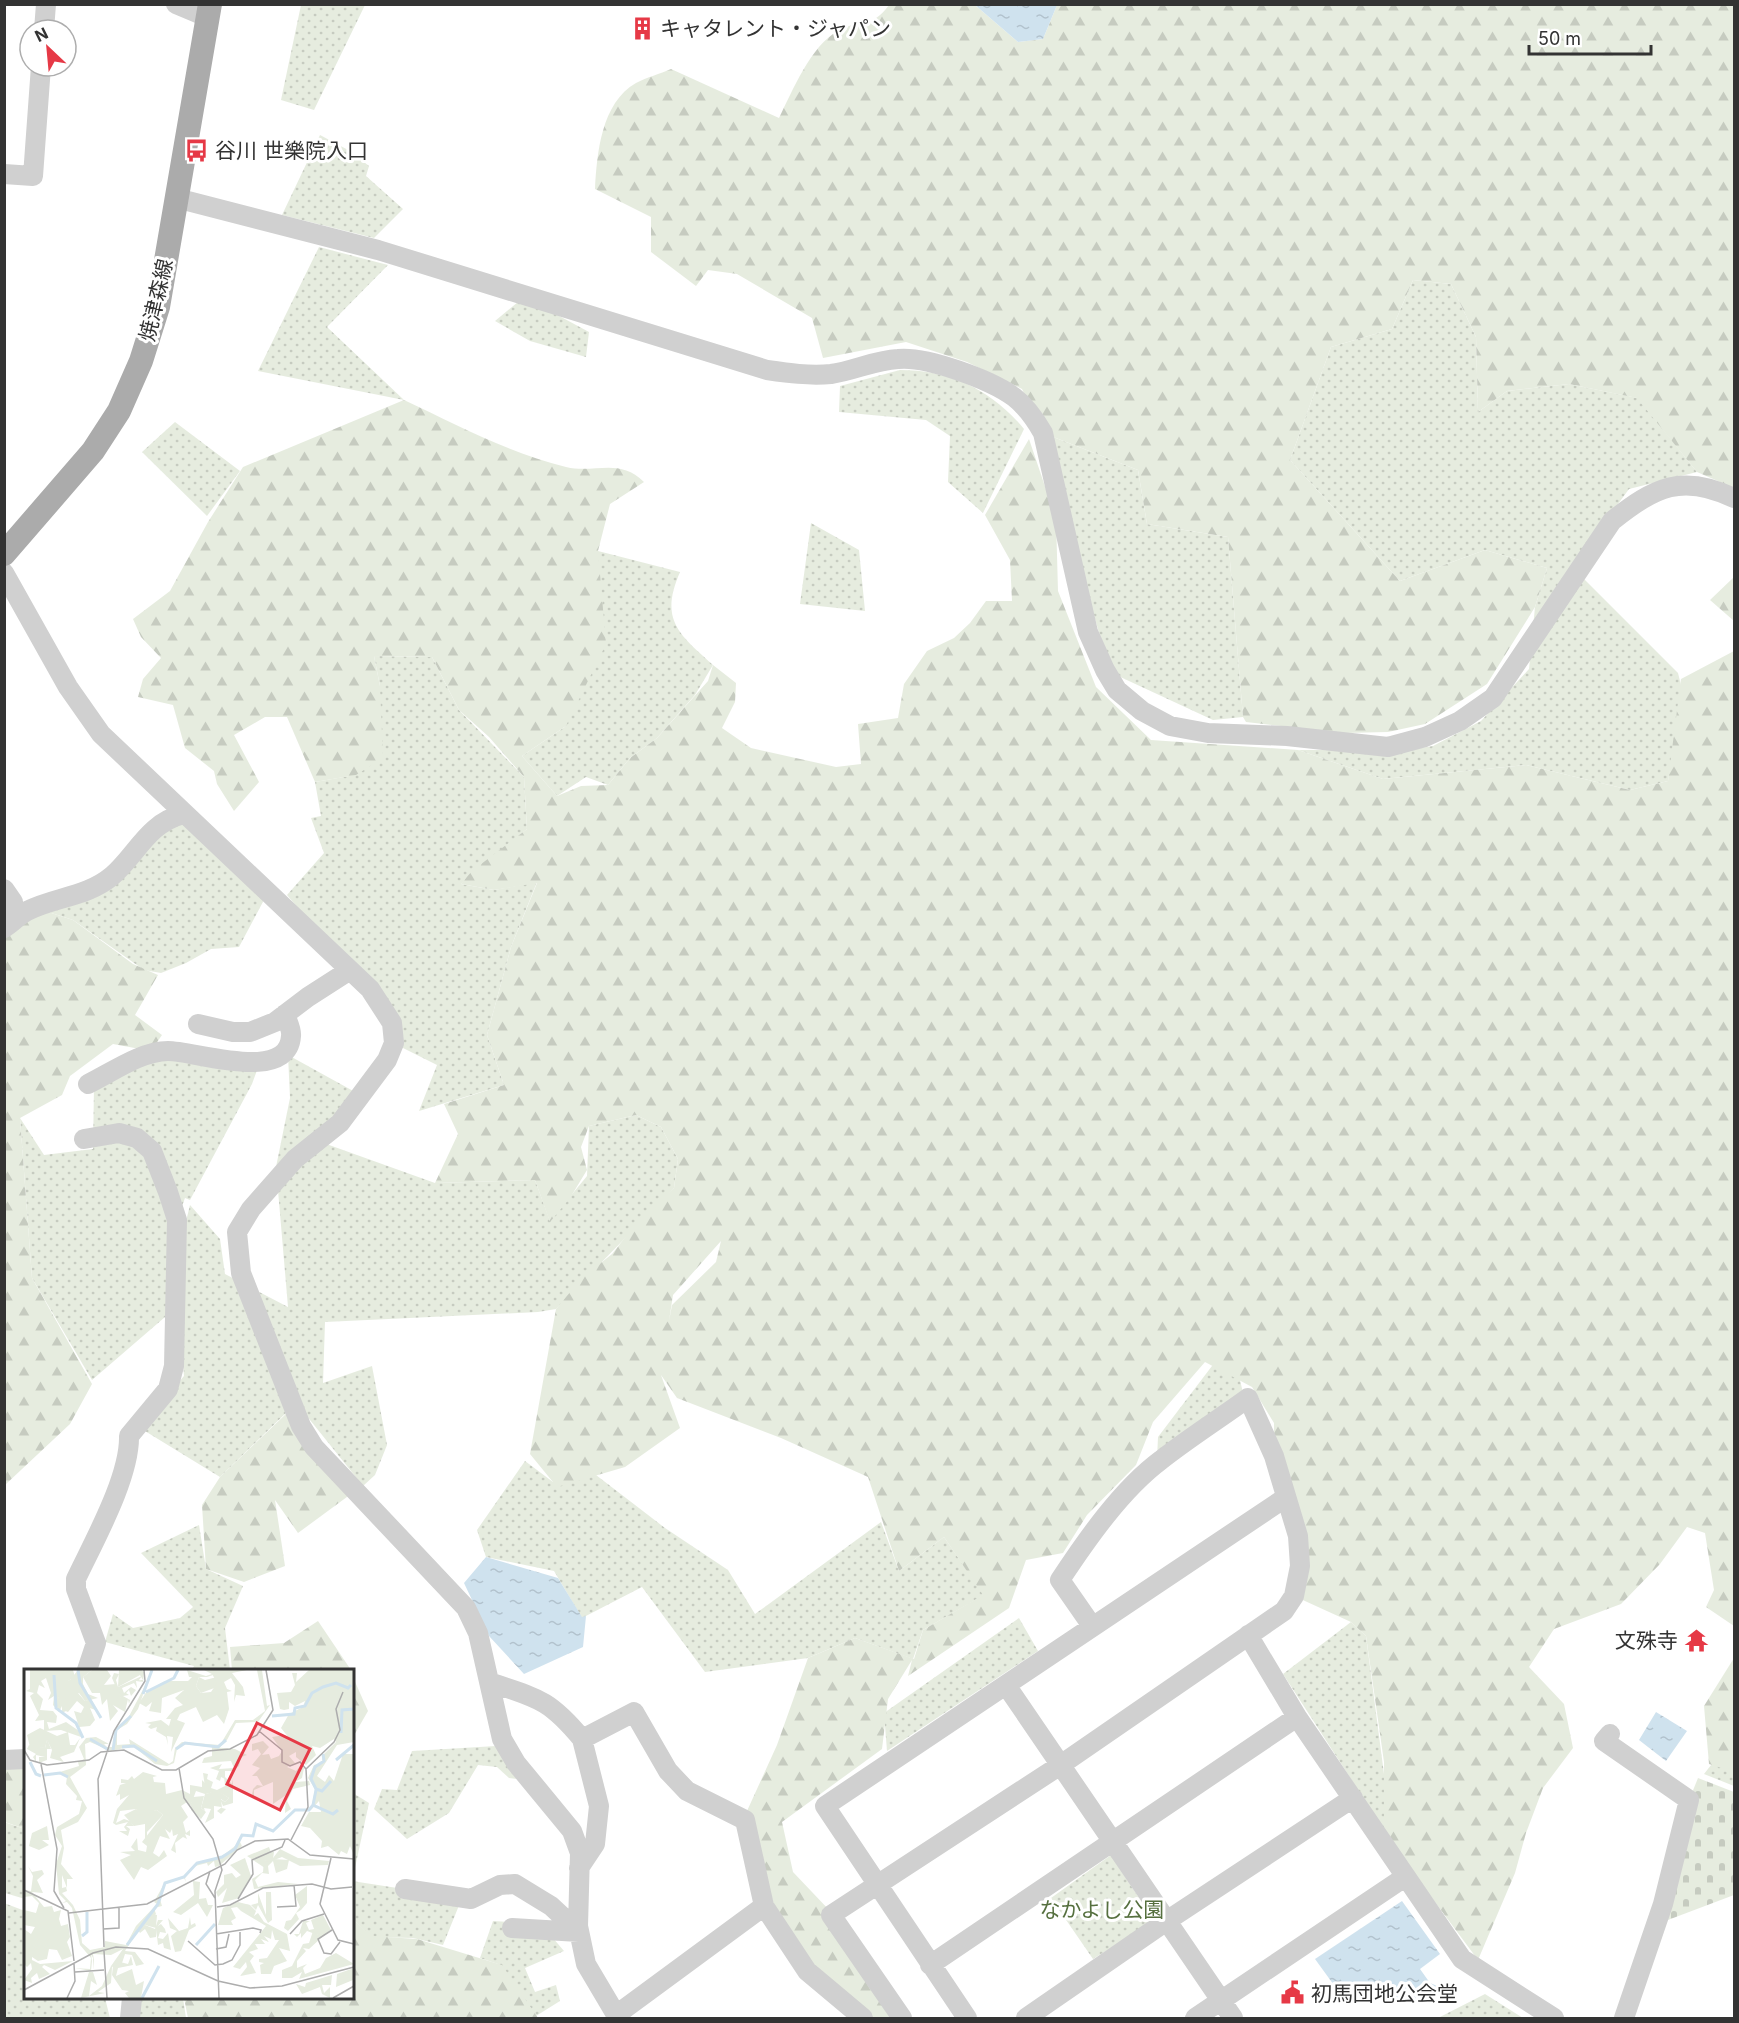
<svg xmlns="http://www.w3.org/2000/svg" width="1739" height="2023" viewBox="0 0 1739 2023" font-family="Inter,'Noto Sans JP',sans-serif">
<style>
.grass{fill:url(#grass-dots)}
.forest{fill:url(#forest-firs);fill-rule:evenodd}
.cemetery{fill:url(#cemetery-stones)}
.water{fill:url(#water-ripples)}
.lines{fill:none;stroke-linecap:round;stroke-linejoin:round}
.minor{stroke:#d0d0d0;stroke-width:20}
.major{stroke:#ababab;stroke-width:24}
.labels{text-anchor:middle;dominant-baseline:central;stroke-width:6;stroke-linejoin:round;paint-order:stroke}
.poi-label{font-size:21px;fill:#333;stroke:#fff;text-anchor:start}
.street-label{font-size:21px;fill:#333;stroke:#fff}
.park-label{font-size:21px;fill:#56703f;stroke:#fff}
.inset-river{fill:none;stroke:#cfe2ee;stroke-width:3}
.inset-road{fill:none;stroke:#adadad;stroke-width:1.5}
.view{fill:#e63946;fill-opacity:0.15;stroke:#e63946;stroke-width:3}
.inset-edge{fill:none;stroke:#333;stroke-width:3}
</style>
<defs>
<pattern id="grass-dots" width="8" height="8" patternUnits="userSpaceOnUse" patternTransform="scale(1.5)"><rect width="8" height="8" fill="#e6ecdf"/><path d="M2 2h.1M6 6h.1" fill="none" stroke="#c6cbc0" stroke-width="1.8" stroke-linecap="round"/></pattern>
<pattern id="forest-firs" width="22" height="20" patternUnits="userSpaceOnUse" patternTransform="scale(1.5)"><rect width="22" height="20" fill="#e6ecdf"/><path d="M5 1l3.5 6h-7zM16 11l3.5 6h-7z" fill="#c6cbc0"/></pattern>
<pattern id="cemetery-stones" width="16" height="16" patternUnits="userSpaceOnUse" patternTransform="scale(1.5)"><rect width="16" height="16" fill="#e6ecdf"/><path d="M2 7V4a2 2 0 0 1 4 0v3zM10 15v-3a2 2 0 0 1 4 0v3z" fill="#c6cbc0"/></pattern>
<pattern id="water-ripples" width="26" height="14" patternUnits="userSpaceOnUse" patternTransform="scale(1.5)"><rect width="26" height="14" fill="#cfe2ee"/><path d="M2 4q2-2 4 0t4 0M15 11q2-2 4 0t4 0" fill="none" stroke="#b2c2cd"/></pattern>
</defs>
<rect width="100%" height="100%" fill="#fff"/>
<path class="grass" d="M301,5H365L314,110L281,100Z
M320,135L350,151L369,166L366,176L403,209L374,238L282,215Z
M319,247L388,265L327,327L404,400L258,371Z
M1413,280L1451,284L1476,337L1478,412L1507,391L1569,384L1638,398L1697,472L1629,489L1572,567L1678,673L1683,693L1668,781L1630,790L1526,765L1383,779L1298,750H1331L1376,755L1433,746L1481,721L1529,669L1535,607L1547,568L1485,550L1400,581L1290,460L1331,347L1392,329Z
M524,297L589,332L586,357L530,341L495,321Z
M900,370C950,370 992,390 1024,429L983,513L948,482L950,436L926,420L839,412L840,386Z
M175,422L240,471L207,516L142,452Z
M1043,433L1138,470L1147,524L1228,537L1243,717L1213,720L1116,675L1099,633Z
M811,523L859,550L865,611L800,604Z
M598,551L680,572C659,620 679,634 713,665L695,695L657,738L630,758L608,785L586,777L557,796L522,756L566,726Z
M374,656L432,657L459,710L524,777L527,829L461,884L494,890L537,882L511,947L487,1035L504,1085L419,1111L437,1065L401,1047L352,972L287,895L324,853L311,818L321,816L315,782L349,776L380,686Z
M181,815L264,900L239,947L211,949L186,963L161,973L144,970L73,920L42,910L111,880Z
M153,1053L260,1062L252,1084L190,1200L185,1198L170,1239L172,1311L92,1380L32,1278L20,1118L44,1155L93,1149L94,1087Z
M288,1055L355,1092L318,1141L435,1183L535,1180L550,1221L587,1176L589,1126L636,1115L661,1127L678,1159L674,1188L556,1309L538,1312L325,1322L323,1383L372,1366L387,1445L375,1475L363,1486L306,1415L287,1412L220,1477L140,1428L184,1376L176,1262L190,1205L220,1239L225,1274L288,1307L276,1167L290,1098Z
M1215,1362L1240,1380L1244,1397L1157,1459L1158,1437Z
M525,1461L553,1482L596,1475L665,1528L728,1570L755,1614L881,1522L899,1571L944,1537L984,1595L923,1630L913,1659L855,1638L808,1658L705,1672L642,1587L582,1618L554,1571L486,1557L477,1530Z
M199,1525L206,1569L243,1586L225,1628L230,1670H192L194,1666L105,1642L113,1614L133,1628L180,1618L193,1607L141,1553Z
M1019,1618L1038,1651L887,1751L884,1713Z
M1351,1622L1366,1636L1384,1774V1830L1283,1674Z
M496,1746L517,1779L509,1778L497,1767L478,1765L449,1813L407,1839L374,1809L382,1789L397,1790L412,1751Z
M1715,1760L1734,1768V1786L1704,1774Z
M353,1793L369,1803L353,1877Z
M4,1822L25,1829V1899L5,1893Z
M1111,1855L1154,1921L1093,1959L1051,1898Z
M352,1881L462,1898L443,1945L413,1938L371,1937L353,1919Z
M4,1903L25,1911L26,1998H105L110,2018H5Z
M493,1921L541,1924L564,1951L525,1968L535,1992L556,1985L560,2001L536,2016L498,1964L480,1958Z
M1485,1994L1523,2018H1438Z
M139,1998H183L186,2018H138Z"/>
<path class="forest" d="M889,5H975L1018,42L1043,39L1057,5H1734V488L1697,472L1637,398L1569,384L1507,391L1478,412L1476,337L1451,284L1413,280L1392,329L1331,347L1290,460L1400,581L1485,550L1547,568L1535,607L1487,684L1425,724L1388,732L1344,733L1246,722L1243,717L1228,537L1147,524L1138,470L1043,433L1022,389L967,362L906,342L823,358L812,318L737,274L708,270L696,286L651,252V217L595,189C597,154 601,103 636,83C647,77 660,74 671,69L779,118C792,92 811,45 838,31C860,18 871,30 889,5Z
M404,400C457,425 509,453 566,467C595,474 619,457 644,482L610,504L598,551L606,644L566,726L522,756L557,796L581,786L608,785L630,758L657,738L708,681L713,665L736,683L735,702L722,728L751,748L836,767L861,764L858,724L898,718L904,684L927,651L954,638L970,623L986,601H1012L1010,560L985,515L1029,439L1056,519L1058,591L1096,687L1151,740L1298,750L1383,779L1526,765L1630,790L1668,781L1681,679L1734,651V1626L1706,1607L1714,1590L1705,1533L1687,1527L1660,1564L1621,1604L1554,1629L1529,1667L1564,1704L1573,1748L1543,1788L1526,1833L1515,1873L1478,1960L1429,1894L1384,1845V1762L1366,1636L1351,1622L1294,1596L1300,1566L1274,1456V1423L1252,1387L1205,1362L1153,1422L1136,1465L1087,1515L1063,1553L1026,1560L1009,1608L908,1676L912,1660L888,1699L882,1749L782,1822L793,1872L831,1912L893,2018H864L806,1966L767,1895L747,1811L777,1745L808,1658L855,1638L914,1659L923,1630L983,1595L944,1537L899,1571L868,1477L781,1438L677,1398L661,1375L680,1428L625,1467L557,1487L530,1454L556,1309L582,1278L612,1254L642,1216L674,1188L678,1159L661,1127L636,1115L589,1126L581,1147L587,1170L570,1198L550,1222L535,1180L435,1183L458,1134L444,1104L504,1085L487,1035L511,947L537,883L494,890L461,884L472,871L527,829L524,777L489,737L459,710L432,657L374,656L380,686L383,758L356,775L315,782L287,717H265L234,735L259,782L234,811L217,784L214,771L185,748L173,705L138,697L143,679L161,658L141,637L133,619L170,591L208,522L243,467ZM721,1241L716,1262L672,1305L669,1321L673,1295Z
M1734,577V621L1710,600Z
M42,910L73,920L133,964L158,975L135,1015L162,1035L151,1051L113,1044L70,1076L62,1095L20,1118L32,1278L92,1384L70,1424L5,1485V927Z
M288,1412L351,1494L298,1533L275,1500L285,1566L244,1582L206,1569L202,1505L220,1477Z
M318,1621L351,1670H232L230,1647L284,1643Z
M1734,1658V1772L1709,1764L1704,1706Z
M352,1675L368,1711L353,1737H352Z
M25,1759V1829L5,1822L4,1761Z
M353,1919L371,1936L417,1939L502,1965L538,2018H188L184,1998H352Z"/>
<path class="cemetery" d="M1698,1778L1734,1792V1895L1660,1923L1685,1810Z"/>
<path class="water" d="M975,5H1057L1043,39L1018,42Z
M486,1557L558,1578L582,1617L586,1616L583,1647L524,1674L489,1636L464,1583Z
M1656,1712L1687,1731L1666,1761L1639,1740Z
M1402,1901L1440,1954L1420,1969L1430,1983L1445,1989L1433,1999H1344L1315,1959Z"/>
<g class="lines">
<path class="minor" d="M176,4L207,17
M44,30L46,4
M4,174L33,176L41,66
M176,198L378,250L767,370C788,373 809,376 831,374C853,371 875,360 898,359C927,356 991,380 1014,397C1027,407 1035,419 1043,433L1088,632L1105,670L1117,690L1142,711L1170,726L1208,733L1287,736L1388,747L1425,737L1460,721L1493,698L1612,521C1655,487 1682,473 1734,498
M4,573L68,687L101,734L370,989L392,1023L394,1043L387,1060L340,1123L295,1159L251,1209L237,1232L241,1273L301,1426L314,1447L466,1608L478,1633L502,1739L516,1763L572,1831L580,1853L578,1926L586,1964L618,2018
M4,889L13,902L12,922
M4,928C12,923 19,915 27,911C54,897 87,897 112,876C138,853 147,824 183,814
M198,1024L233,1032H250L275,1022L308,997L350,970
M88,1084C111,1073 141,1051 168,1051C196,1051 288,1084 291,1036C292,1029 287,1021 285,1014
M84,1139L119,1133L137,1138L152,1151L168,1192L177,1220L174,1366L168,1389L129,1436C130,1477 94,1541 76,1579V1589L96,1643L87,1670
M1248,1635L1297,1717L1462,1959L1554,2018
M489,1682C537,1698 549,1699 582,1739
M1006,1685L1233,2018
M1610,1734L1604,1741L1689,1800L1663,1904L1624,2018
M4,1760L26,1759
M579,1868L595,1844L599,1806L582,1739L634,1712L668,1771L687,1791L745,1820L764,1906L807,1971L863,2018
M405,1889L471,1899L500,1885L515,1884L551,1906L579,1932
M512,1928L579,1932
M930,1965L1297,1717
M616,2015L764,1906
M130,2018L132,1998
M902,2018L831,1915L1059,1766L1284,1611L1294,1596L1300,1566L1298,1536L1274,1456L1248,1398C1219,1419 1189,1438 1161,1460C1122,1489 1087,1539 1060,1580L1092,1626
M967,2018L825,1806L1285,1498
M1026,2018L1168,1920L1353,1798
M1195,2018L1405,1877"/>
<path class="major" d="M4,554L93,451L119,411L141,361L158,307L210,4"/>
</g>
<defs>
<symbol id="building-bare" viewBox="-9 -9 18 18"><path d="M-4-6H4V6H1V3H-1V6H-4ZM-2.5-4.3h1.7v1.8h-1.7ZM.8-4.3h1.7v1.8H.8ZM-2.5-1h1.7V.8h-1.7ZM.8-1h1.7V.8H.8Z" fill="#e63946" stroke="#fff" stroke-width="2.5" paint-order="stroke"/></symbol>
<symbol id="bus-bare" viewBox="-9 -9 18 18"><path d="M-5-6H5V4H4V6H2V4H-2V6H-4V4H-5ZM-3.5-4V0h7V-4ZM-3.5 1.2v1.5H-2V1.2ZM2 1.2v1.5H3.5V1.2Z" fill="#e63946" stroke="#fff" stroke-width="2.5" paint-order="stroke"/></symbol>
<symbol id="temple-bare" viewBox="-9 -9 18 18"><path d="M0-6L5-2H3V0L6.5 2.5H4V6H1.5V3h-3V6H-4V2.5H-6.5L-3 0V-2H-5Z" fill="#e63946" stroke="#fff" stroke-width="2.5" paint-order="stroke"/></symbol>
<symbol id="civic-bare" viewBox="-9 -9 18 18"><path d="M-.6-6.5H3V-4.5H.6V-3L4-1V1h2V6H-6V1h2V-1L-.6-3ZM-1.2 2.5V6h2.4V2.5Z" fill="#e63946" stroke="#fff" stroke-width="2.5" paint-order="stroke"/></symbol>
</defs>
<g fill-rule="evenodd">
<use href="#building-bare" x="626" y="12" width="33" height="33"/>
<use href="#bus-bare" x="180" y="134" width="33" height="33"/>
<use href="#temple-bare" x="1680" y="1624" width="33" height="33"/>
<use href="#civic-bare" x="1276" y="1976" width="33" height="33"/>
</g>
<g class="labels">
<g class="poi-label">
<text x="660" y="28">キャタレント・ジャパン</text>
<text x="215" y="150">谷川 世樂院入口</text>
<text x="1678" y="1640" text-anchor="end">文殊寺</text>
<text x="1311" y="1993">初馬団地公会堂</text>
</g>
<g class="street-label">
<text transform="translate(156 300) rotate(-77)">焼津森線</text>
</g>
<g class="park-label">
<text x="1102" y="1909">なかよし公園</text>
</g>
</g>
<g transform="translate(24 1669)">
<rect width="330" height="330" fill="#fff"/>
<path d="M54,1H68L59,8V15L64,25L74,29L61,32L55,24L42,31V42L38,44V35L34,30L37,13L46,11ZM163,1L182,7L188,5L180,1H187L189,6L183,8H175L181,11L193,8V18L177,24L172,17L175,8H165ZM233,1H238L243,37L246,36L234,53L212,54L203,71L195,79L159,75L153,80L150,94L143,97L131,95L109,77L87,82L66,73L61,75L62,96L46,108L63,139L54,153L37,161L40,179L37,195L49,210H43V219L38,206V219L42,218L43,222L38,224L49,236L56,251L58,274L66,281L81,278V272L102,276L112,257L133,235L130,233L141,213L161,207L173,193L197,188L216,173L218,177L195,197L191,198L190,192L184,197L183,194L171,197L161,209L162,213L160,209L141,215L136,230L138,237L130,239L132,245L121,256L131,260L134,251H139L133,258L132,268L126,269L121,260L116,264L114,261L101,282L111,283L120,295L112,297L108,286L101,285L98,294L88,298L87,314L74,323L81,324L57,329L65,303H69L73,316L67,312L65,327L78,317L87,297L99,280L87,286L69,285L70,291L69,301V289L67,285L68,292L67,302L51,299L66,300L67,289L56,276L48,239L43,233L38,234L42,232L35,225L32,195L38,177L31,166L33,158L55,145L58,132L52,131L53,127L42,115L43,108L36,103L55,97L54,93L60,90L55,78L62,69L72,68L85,75H80L83,78H90V63L102,53L124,11L114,40L103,55L93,61V76L106,75L105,70L145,95L149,92L151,79L158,73L196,76L211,51H229L241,42ZM90,4L95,5L92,11L94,18L118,7L115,11L119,13L112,12L113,19L110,14L98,19L100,24L107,18L112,21L107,27L105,21L102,24L105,26L99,27L106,31L105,35L104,30H97L88,9ZM16,59L33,67L44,63L46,76H51L56,69L50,83L36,88L40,93L26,89L28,81L23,71L21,79L6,78L3,66ZM179,104L184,105L183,110L189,113L187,119L193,121L201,117L200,107L208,115L209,110V134L199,137L196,130L201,133L205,129L193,122L182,125ZM180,127L177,139L182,143L177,150L167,141V134L169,128ZM112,140L116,144L133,141L139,146L123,163V170L121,172V155L110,157L100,146ZM245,182L250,183L249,190L265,191L263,200L252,204L249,192L244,197L245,205L238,204L231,211L234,218L254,213L274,215L230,220L228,210L239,203L240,191L248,192ZM242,223H247L248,251L244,254L234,236L232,241L227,236L234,234V224L242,246ZM214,233L226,236L207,239L212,249L207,252L209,256H194L199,239ZM299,246L307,261L294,266L283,262L277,269V264L273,268L270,265H275L279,252H286L282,254L285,261L290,260L287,251Z" fill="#e6ecdf"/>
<path d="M6,1H49L51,8L37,16H58L63,23H53L61,32L67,30L74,42L66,39L71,51L66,57L55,58L50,42L57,44L60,38L53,32L44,43L39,41L42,25L34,29L39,35L35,43L29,36L30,27L24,31L27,24L22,9L17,12L21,19L15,16L13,24L19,30L16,41L29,42L33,47L32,54L23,53L25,60L42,53L55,62L57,68L37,61L20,62V51L11,52L15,46L6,27L10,24L2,22L6,20ZM68,1H83L87,7L80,16L92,15L97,29L104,30L101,43L89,36L94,42L86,52L83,30L78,36L76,24H68L59,8ZM95,1H117L120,3L119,13L115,11H119L116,6L94,18ZM186,1H223L208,4L219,18L221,27L212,26L210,33L211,16L207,9L200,13L203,20L208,22L203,23L205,40L200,55L193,46L179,53L172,38L156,45L153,51L161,54L147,83L149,68L143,67L144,76L142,68L132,62L133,58L127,60L124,58L127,55L121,54L137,51L145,57L147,50H142L151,39L159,36L151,29L160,21L138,29L137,44L125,42L128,33L122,38L115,34L123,22L141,12H164L169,7L175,8L172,17L177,24L187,23L193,14ZM285,1H330V73L313,76L293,107L301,113L305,106L310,112L319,85H330V180L329,184L326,177L323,185L317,182L315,186L304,177L297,179L298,172L286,159L277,157L285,143H297L295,132L287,141L291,120L284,109L290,96L298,94L299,86L312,73L310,70L296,79L288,77L292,86L282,96L272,88V83L265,87L271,94L263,98L272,102L276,97L280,99L278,109L271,113L285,112L286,116L269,120L263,132L267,140L261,144L262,126L249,135V113L230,121V129L228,126L229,120L233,116L239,117L233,107H228L236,99L228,96L237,85L234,80L228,82V75L239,72L245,78L238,86L245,85L247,90L255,87L258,82L248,68L261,66L265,69L257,59L265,45L279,38L281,32L271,37L265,33V40L260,41L256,40L253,24L267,23L271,16L268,4H273L272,13ZM23,70L27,80H23V91L15,94V88H21L12,86V93L9,88L12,85L3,80L5,76L21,79ZM188,78L211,80L223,86L217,88L215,97L208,102H201V110L197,108L196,112L192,110L195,102L186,99L198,95L195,100L210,99L207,92L178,94L180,89L188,87ZM119,103L133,107L129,108L130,113L141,114L142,125L158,121L166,125V116L178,118V111L183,116L182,125L193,121L205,129L201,133L197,130L198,139L202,140L197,145L193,142L198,138L190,137V149L181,154L187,140L180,139L181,142L177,139L181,125L172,122L166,138L163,133L157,137L164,148L159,153L162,164L166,161V167L161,165L163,170L159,168L151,174L152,184L147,181L154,165L149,167L148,160L146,164L141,160L146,170L136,167L129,184L135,188L140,181L143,187L124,201L117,198L110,211L96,191L107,186L96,183L111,182L107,178L113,169L114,181L122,183L123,177L118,173L139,146L133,141L116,146L112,140L96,142L92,154L100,150L106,152L110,157H102L106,160L104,167L95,162H103L100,158L104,153L92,156L89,154L93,140L105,126L96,131V125L92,127L96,116L102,114H97V110L104,111L108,107L110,110ZM23,157L25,171H18L25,176L15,181L5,177L8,164ZM245,178L249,189L256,180L274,189L305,192L304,196L276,197L258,188L245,193L240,191L241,199L223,187ZM221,189L227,207L215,229L198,234L203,219L194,228L192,223L200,215V206L208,204L212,209L217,206L206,196ZM4,197L8,203L18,201L20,205L13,211L19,224L8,223L20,238L28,237L30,243L37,241L35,250L37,257L44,255L46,268L43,273L48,287L38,291L33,281L25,280L23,290L14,292L8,288V291L16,295L49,292L31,301L20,296L18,298L26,305L15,310L13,304L7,309L8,314L0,311L8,300L7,294L3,298L0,295V260L7,265L11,258L0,256V241L12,244L15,234L8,227L0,228V221L7,222L9,207ZM169,212L176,213L175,230L182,229L184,236H189L183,248L174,234L157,246L149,243L170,226ZM283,217V234L277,241L272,244L275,250L264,262L260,259L262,252L267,251L276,238L271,226ZM217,235L226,236L232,242L230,247L234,244L240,253L263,265L266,282L255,279L263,292L250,297L247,305H237L236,296L240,294L235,293V290L243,289L255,271H251L248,261L247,270L240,267L245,273L237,270L241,275H231L234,280L225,283L230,287L226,292L232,304L216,307L223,298L222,293L216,300L209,298L242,257L217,242L213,238ZM127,245L133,246L132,258L137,255L141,260L142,264L136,263L134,269L139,270L144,264L147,281L140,279L139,274L134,276L132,259L121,256ZM166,248L167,256L171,254L172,257L165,261L157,282L151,283L147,267L153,262L146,259L144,249L155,262L164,259ZM296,259L297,264L306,261L285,280L279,279L282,282L273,292V299L283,295L279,299L281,305L296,299L302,289L312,284L330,295L275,310L278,303L268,309H258V301L268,297L279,275L285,274L289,262L294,266ZM107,287L109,296L94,299L92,307L108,300L112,316L120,312L117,329H105L101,324L105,322L98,321L88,306L89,297L96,293L104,295ZM330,299L329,311L312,318L313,305ZM308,306L307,316H298L300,324L306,318V329L298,325L296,318L278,325L272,315L281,318L282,314Z" fill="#e6ecdf"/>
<path class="inset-river" d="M54,1L56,14L77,49M30,6L32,39L52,54L59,69M122,23L150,9L154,1M119,25L128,1M248,47L270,45L271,39L281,37L288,24L299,18L312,14L324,19L327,16M317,64L318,41L330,40M66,70L85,81M98,78L110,77L133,92M152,80L161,74L194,78L202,71M89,81L92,61L107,47M299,85L300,92L291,98L287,110L292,120L298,122L307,112M312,91L330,76M6,93L12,105L17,107M20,106L36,104L44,108M292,121L289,136L309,145L314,141M58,267L63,263V243M103,276L134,235L141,214L160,208L173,194L198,188L211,180L218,166L229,167L232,155L249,162L271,141H285L289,136M172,276L191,255M118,329L135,297"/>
<path class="inset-road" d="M235,62L258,81V93L266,97L276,93L282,100L284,138L267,171M0,81L6,91L23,96L65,91L77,83L100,81L138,101H152L184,82L206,80L233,66L249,41L242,1M17,95L33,180L30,222L40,239M155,99L160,129L189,170L198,201L191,222L195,329M282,100L310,73L316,61L312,40L319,23M307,189L296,235L314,271L330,275M186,202L182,215L191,229M0,221L44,242L50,292M214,230L229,205L228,191L258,178L261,171M193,238L206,236L239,219L288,215L307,220L328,218M253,238L272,237L270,216M79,240L123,235L201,195L213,181L231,172L264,170L286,186L330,190M45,244L79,240M79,260L95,259V239M308,261L294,270L300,284L307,285L316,273M192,265L229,259L237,261L236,264M266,265L278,252L300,245M164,272L191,296L199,295L208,291L216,276V263M80,278L74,110L90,62L121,12L120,1M192,280L202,278L205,265M80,282L83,329M51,303L80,301M0,321L69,284L92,278L124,280L194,312L226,319L258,317L330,298M43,329L51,312L50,295M309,329L330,317"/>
<path class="view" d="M233,54L286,80L256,141L203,115Z"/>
<rect width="330" height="330" class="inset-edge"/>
</g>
<rect width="1739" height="2023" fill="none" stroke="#333333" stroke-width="12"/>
<g transform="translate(48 48) rotate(334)"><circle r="28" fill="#ffffff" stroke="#adadad" stroke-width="1.5"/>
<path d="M0-4.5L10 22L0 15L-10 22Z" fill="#e63946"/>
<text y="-9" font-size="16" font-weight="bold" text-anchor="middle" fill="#333333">N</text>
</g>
<path d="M1529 45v9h122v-9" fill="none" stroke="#333333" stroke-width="3"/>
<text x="1538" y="45" font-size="18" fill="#333333" stroke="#ffffff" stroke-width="4.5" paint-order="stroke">50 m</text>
</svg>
